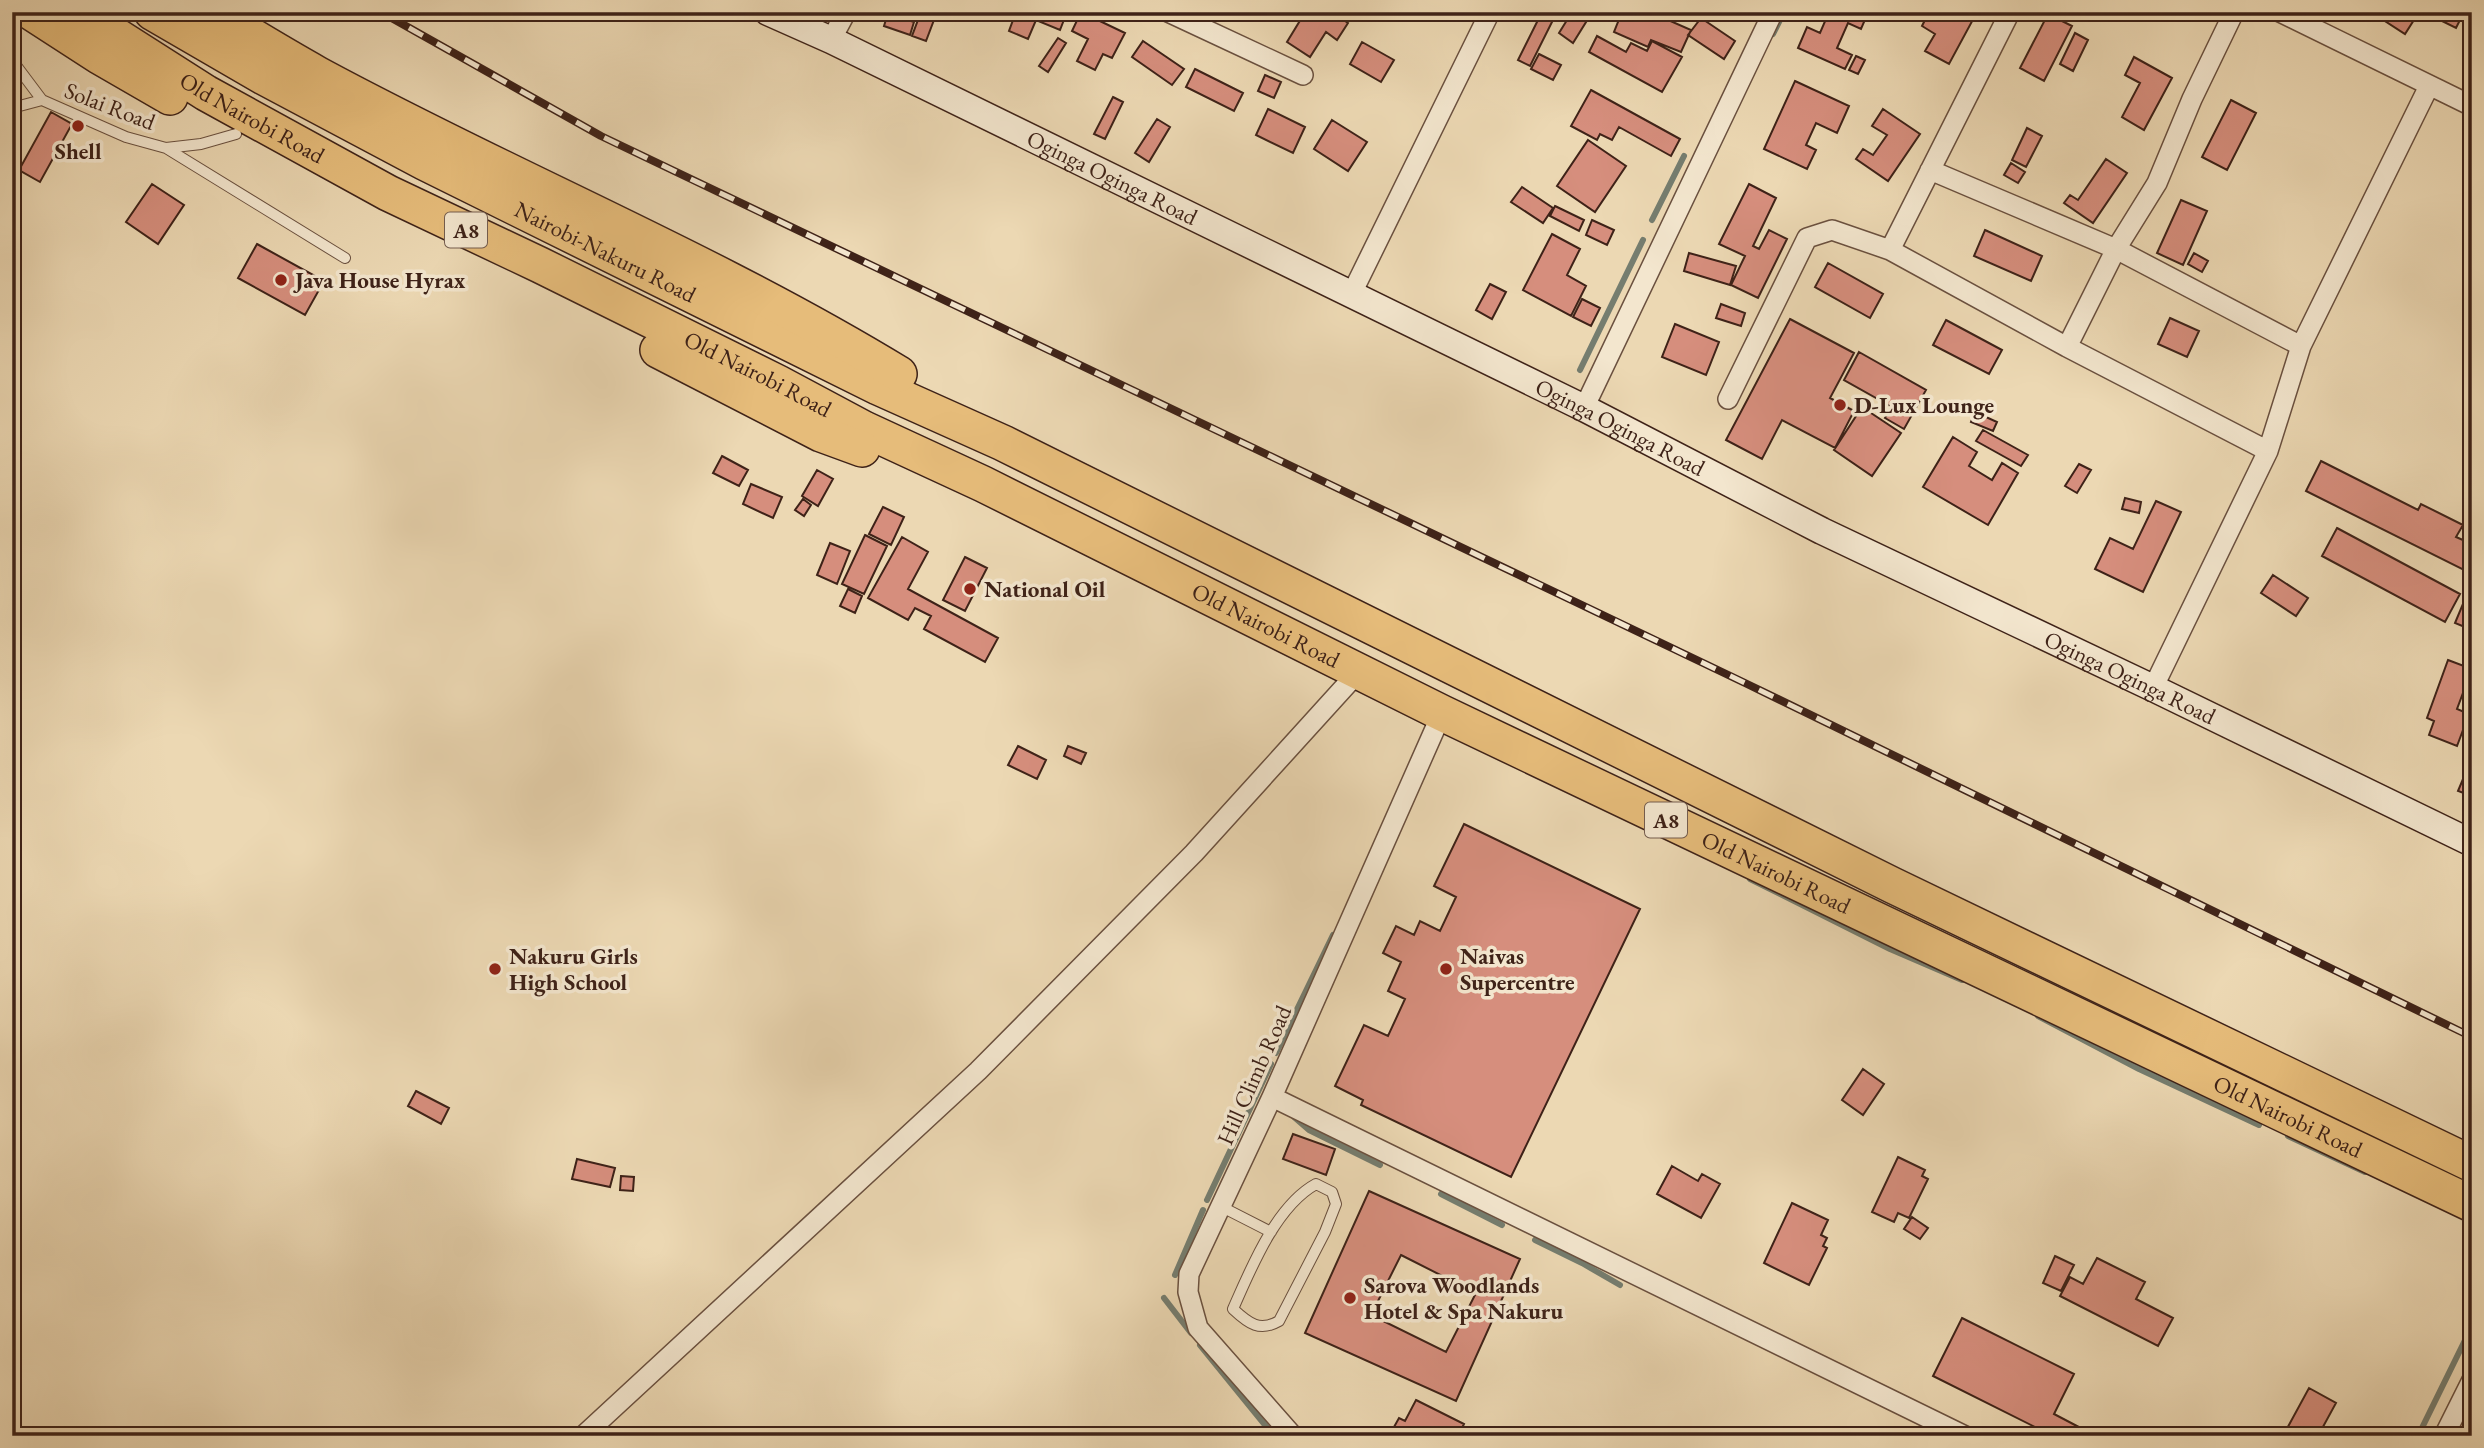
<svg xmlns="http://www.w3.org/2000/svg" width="2484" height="1448" viewBox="0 0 2484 1448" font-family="'EB Garamond',serif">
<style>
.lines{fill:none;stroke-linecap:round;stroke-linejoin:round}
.stream{stroke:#757d6f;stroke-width:6}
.building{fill:#d68e7d;stroke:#3e2218;stroke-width:2;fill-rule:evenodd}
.lane-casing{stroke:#6a503f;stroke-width:12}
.street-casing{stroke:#6a503f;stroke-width:22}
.secondary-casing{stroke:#3e2218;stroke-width:29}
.highway-casing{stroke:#3e2218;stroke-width:38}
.lane{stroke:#f3e6ce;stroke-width:10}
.street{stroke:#f3e6ce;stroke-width:19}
.secondary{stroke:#f3e6ce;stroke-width:26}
.highway{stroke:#e6bc7a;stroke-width:35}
.rail-casing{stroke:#3e2218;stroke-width:8}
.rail{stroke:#f3e6ce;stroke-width:5;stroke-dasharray:16;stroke-linecap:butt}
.poi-dot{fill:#8f2418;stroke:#f3e6ce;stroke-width:2.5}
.labels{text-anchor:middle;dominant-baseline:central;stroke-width:7;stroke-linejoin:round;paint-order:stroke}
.shield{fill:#f3e6ce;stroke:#745d4f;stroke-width:2}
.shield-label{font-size:21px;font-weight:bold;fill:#3e2218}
.street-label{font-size:23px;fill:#3e2218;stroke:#f3e6ce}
.poi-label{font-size:23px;font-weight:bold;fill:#3e2218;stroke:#f3e6ce;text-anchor:start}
</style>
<rect width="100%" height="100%" fill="#ecd8b3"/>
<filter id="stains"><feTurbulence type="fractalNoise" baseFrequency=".00286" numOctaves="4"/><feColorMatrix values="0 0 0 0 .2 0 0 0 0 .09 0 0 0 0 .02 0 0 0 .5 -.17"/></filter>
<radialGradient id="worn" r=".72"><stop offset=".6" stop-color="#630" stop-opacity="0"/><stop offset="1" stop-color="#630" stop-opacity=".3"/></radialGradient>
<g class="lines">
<path class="stream" d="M1773,34L1784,12
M1652,220L1684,156
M1580,370L1643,240
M1750,879L1890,949L1962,980
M2038,1016L2139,1069L2259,1125
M1276,1053L1333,935
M1294,1117L1309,1130L1380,1165
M2288,1136L2365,1172
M1441,1194L1502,1225
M1207,1200L1271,1064
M1535,1240L1582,1263L1620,1285
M1175,1275L1203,1210
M1164,1298L1191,1333
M1200,1345L1274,1436
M2418,1436L2472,1326"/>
</g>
<path class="building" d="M921,12H937L926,41L912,36Z
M1016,12H1067L1060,30L1036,20L1028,39L1009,31Z
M1081,12L1125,33L1112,58L1103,54L1095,70L1077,61L1088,39L1072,31Z
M1301,12H1332L1348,23L1337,40L1326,32L1310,57L1287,42L1304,14Z
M1542,12H1557L1530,66L1518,60Z
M1572,12L1591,14L1573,43L1559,33Z
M1622,12H1650L1691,30L1681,52L1651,40L1648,47L1614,32Z
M1829,12H1860L1867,15L1861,29L1848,23L1837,48L1852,55L1845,69L1798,48L1807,27L1820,33Z
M1929,12H1972L1976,14L1949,64L1925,51L1935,34L1922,26Z
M2371,12H2419L2405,34Z
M2442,12H2464L2456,28L2438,19Z
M888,13L914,22L910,35L884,26Z
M2048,14L2072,26L2044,81L2020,68Z
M1701,18L1735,41L1724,59L1688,35Z
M2075,33L2088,40L2073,71L2060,64Z
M1597,36L1626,52L1631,43L1647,51L1652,41L1682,57L1662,92L1589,52Z
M1058,38L1066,43L1048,72L1039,66Z
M1143,41L1184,69L1172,85L1132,57Z
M1362,42L1394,60L1381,82L1350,64Z
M1539,54L1561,65L1553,80L1531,69Z
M1856,56L1865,60L1858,74L1849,70Z
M2134,57L2172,78L2144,130L2122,117L2140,83L2125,75Z
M1195,69L1243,93L1234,111L1186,87Z
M1265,75L1281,82L1274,98L1258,91Z
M1795,81L1849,106L1837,133L1816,123L1806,145L1816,150L1807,169L1764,149Z
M1591,90L1680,139L1671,156L1619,127L1612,140L1600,134L1597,140L1571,126Z
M1113,97L1123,102L1105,139L1094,134Z
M2231,100L2256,113L2227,170L2202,157Z
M1268,109L1305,127L1293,153L1256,135Z
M1883,109L1920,134L1888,181L1856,159L1863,149L1873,155L1887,135L1872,126Z
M51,112L72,124L40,182L19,170Z
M1157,119L1170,127L1149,162L1135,153Z
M1332,120L1367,142L1348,171L1314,149Z
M2027,128L2042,136L2026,167L2012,160Z
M1588,140L1626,166L1595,212L1557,186Z
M2106,159L2127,173L2093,223L2064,203L2070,195L2078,200Z
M2011,163L2025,172L2018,183L2004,175Z
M152,184L184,205L158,244L126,222Z
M1749,184L1776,198L1753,246L1759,249L1769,230L1787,239L1758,298L1731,285L1745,256L1719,244Z
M1522,187L1553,208L1543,223L1511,202Z
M2181,200L2207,211L2183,265L2157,253Z
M1555,206L1584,220L1579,231L1550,216Z
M1592,220L1614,230L1607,245L1586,235Z
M1985,230L2042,256L2031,281L1974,256Z
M1552,234L1580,249L1567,275L1586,286L1571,316L1523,290Z
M257,244L324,281L305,315L238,278Z
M1689,253L1736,266L1730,285L1684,271Z
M2194,253L2208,261L2202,272L2188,264Z
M1828,263L1883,294L1870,318L1815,287Z
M1490,284L1506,292L1492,319L1476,310Z
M1582,299L1600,308L1591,326L1573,317Z
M1721,304L1745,313L1741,326L1716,318Z
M2170,318L2199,331L2187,357L2158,344Z
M1790,319L1854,353L1830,398L1854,411L1835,448L1782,420L1762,459L1726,440Z
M1946,320L2002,350L1989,374L1933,345Z
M1675,324L1719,342L1706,375L1662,357Z
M1859,352L1926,390L1904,429L1885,418L1892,407L1844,380Z
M1862,407L1901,433L1872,476L1834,450Z
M1975,412L1997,422L1993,431L1971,422Z
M1983,430L2028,455L2021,466L1976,441Z
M1953,437L1977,452L1969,466L1992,480L2002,463L2018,473L1988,525L1923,487Z
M722,456L748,470L739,486L713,473Z
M2321,461L2418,510L2421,504L2463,525L2456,537L2472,544V574L2306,491Z
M2079,464L2091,470L2077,493L2065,486Z
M817,470L833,479L818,506L802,496Z
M751,484L782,497L773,518L743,504Z
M2125,498L2141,502L2139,513L2122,509Z
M803,499L811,505L804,516L795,510Z
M2156,501L2181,512L2143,592L2095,569L2110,538L2133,549Z
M883,507L904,517L891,545L869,534Z
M2337,528L2460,594L2445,622L2322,556Z
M865,535L887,546L864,594L842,584Z
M902,537L928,552L908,589L998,638L985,662L924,629L931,616L915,608L908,620L868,598Z
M830,543L850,551L837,584L817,575Z
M965,557L987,568L965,611L943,600Z
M2273,575L2308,598L2296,616L2261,593Z
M848,589L862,596L855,613L840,606Z
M2465,599L2472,602V630L2455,623Z
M2448,660L2472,669L2457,709L2469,714L2457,746L2429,735L2434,721L2427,718Z
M1018,746L1046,760L1037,779L1008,765Z
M1068,746L1086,753L1081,764L1064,756Z
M2463,779L2472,782V796L2458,791Z
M1464,824L1640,909L1511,1177L1361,1105L1363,1100L1335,1086L1364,1025L1388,1036L1405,999L1388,991L1401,962L1383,953L1396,926L1414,935L1420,921L1440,931L1456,897L1434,886Z
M1863,1069L1884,1084L1863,1115L1842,1100Z
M416,1091L449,1108L441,1124L408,1106Z
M1293,1134L1335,1149L1326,1175L1283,1159Z
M1898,1157L1925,1170L1922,1176L1928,1179L1909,1218L1898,1213L1894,1222L1872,1212Z
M577,1159L615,1168L610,1187L572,1179Z
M1672,1166L1698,1181L1702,1174L1720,1184L1701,1218L1657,1194Z
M621,1176L634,1177L633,1191L620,1190Z
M1369,1191L1520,1259L1456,1401L1305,1333ZM1401,1255L1476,1293L1446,1352L1371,1315Z
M1792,1203L1828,1220L1821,1235L1827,1238L1823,1246L1827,1248L1809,1285L1764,1263Z
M1912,1217L1928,1228L1920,1239L1904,1229Z
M2055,1256L2074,1265L2061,1291L2043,1283Z
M2097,1258L2145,1282L2136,1299L2173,1318L2158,1346L2060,1296L2070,1277L2083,1284Z
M1962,1318L2074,1374L2054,1414L2096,1436H2053L1933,1376Z
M2309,1388L2336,1403L2318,1436H2283Z
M1416,1400L1464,1424L1458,1436H1389L1399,1418L1405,1421Z
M55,1427L71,1429L70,1436H54Z"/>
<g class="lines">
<defs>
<path id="lane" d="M12,60L42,100
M12,108L42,100L126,137L166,148L201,144L236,134
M166,148L345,258
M1316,1184L1332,1192L1336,1204L1325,1232L1279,1321C1260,1332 1249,1324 1233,1309C1251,1268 1276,1206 1316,1184Z
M1220,1206L1271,1232"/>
<path id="street" d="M1168,12L1303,75
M2280,12L2472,106
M831,40L846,12
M1930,170L2116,249L2301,346
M1890,250L2010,12
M1352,293L1490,12
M2067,347L2116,249L2157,183L2192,99L2234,12
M1728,399L1807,238L1832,230L1890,250L2067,347L2268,451
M1584,408L1773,12
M2153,688L2268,451L2301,346L2429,86
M1272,1097L1965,1436
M583,1436L978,1071L1194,853L1360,670
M1293,1436L1198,1328L1188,1292L1189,1274L1272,1097L1442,713
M2444,1436L2472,1380"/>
<g id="secondary">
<path id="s1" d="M768,12L831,40L1584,408L1822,531L2153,688L2472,843"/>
</g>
<g id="highway">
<path d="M31,12L99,56L170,97"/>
<path id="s2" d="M79,12L206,93L388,193L540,265L778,383L864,429L983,484L1442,713L2472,1204"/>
<path id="s3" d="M152,12L264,77L424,162L878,387L1003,443L1892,885L2472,1164"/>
<path d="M212,12C247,33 281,54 317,74C509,178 712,260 899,374"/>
<path d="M658,350L821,434L862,449"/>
</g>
</defs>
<use href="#lane" class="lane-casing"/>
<use href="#street" class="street-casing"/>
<use href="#secondary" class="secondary-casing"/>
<use href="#highway" class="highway-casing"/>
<use href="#lane" class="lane"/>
<use href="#street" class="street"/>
<use href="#secondary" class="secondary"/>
<use href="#highway" class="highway"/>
<defs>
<path id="rail" d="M381,12L601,136L1745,683L2472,1037"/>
</defs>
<use href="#rail" class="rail-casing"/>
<use href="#rail" class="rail"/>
</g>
<g class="poi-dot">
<circle cx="78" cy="126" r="7"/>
<circle cx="281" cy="280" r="7"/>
<circle cx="1840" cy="405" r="7"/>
<circle cx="970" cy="589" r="7"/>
<circle cx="495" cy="969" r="7"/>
<circle cx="1446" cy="969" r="7"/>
<circle cx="1350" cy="1298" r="7"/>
</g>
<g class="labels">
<g class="shield">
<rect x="445" y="212.5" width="42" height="35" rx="5"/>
<rect x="1645" y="802.5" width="42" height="35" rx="5"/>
</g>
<g class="shield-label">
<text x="466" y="230">A8</text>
<text x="1666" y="820">A8</text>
</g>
<g class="street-label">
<text transform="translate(110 106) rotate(21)">Solai Road</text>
<text stroke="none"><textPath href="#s2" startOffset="203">Old Nairobi Road</textPath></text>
<text stroke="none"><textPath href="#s1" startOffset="382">Oginga Oginga Road</textPath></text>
<text stroke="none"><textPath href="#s3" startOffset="513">Nairobi-Nakuru Road</textPath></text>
<text stroke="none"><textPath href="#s2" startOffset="770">Old Nairobi Road</textPath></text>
<text stroke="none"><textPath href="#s1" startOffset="948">Oginga Oginga Road</textPath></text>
<text stroke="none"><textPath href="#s2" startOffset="1337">Old Nairobi Road</textPath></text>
<text stroke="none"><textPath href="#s1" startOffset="1516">Oginga Oginga Road</textPath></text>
<text stroke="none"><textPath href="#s2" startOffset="1904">Old Nairobi Road</textPath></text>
<text transform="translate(1254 1075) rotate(-66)">Hill Climb Road</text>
<text stroke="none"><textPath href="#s2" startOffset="2471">Old Nairobi Road</textPath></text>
</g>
<g class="poi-label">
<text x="78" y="151" text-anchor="middle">Shell</text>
<text x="295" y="280">Java House Hyrax</text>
<text x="1854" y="405">D-Lux Lounge</text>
<text x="984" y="589">National Oil</text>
<text x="509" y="956">Nakuru Girls<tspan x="509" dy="26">High School</tspan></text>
<text x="1460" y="956">Naivas<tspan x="1460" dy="26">Supercentre</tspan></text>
<text x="1364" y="1285">Sarova Woodlands<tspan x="1364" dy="26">Hotel &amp; Spa Nakuru</tspan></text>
</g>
</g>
<rect width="2484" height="1448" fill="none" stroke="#ecd8b3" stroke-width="42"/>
<rect x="14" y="14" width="2456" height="1420" fill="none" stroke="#3e2218" stroke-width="3.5"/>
<rect x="21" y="21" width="2442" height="1406" fill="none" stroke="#3e2218" stroke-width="2"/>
<rect width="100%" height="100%" filter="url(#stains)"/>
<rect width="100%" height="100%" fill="url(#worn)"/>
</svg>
